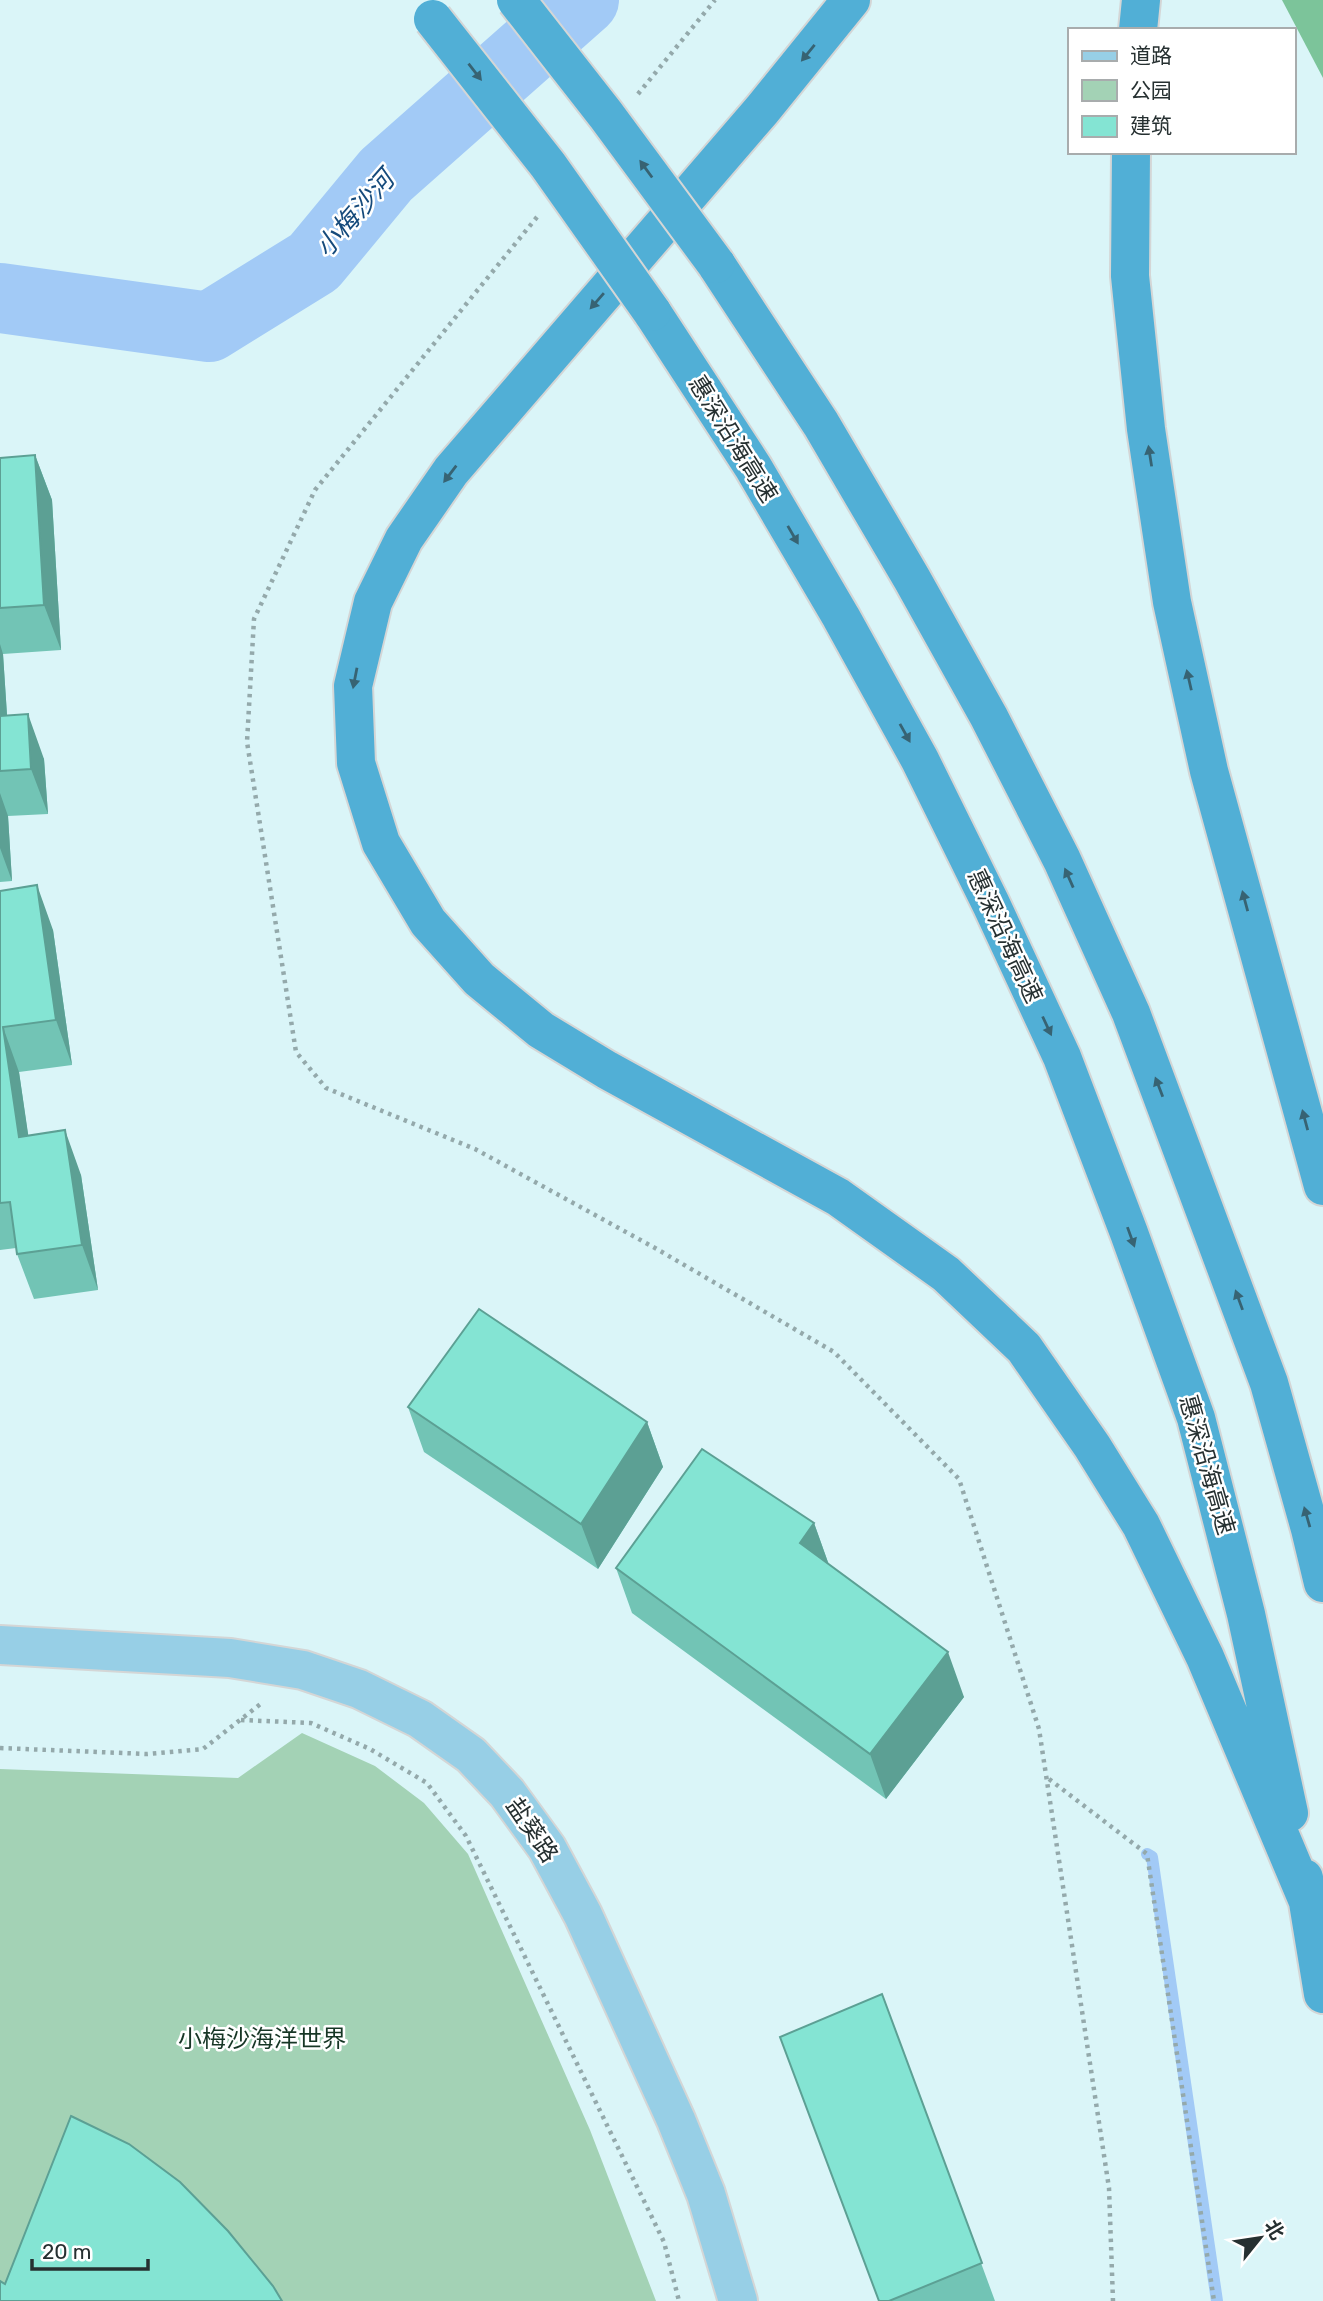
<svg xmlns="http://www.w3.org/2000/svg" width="1323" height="2301" viewBox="0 0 1323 2301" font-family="Rubik,'Noto Sans SC',sans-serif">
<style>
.green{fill:#a3d2b5}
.forest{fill:#7cc49a}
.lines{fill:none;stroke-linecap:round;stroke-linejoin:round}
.stream{stroke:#a2caf6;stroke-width:12}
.river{stroke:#a2caf6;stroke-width:70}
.primary-casing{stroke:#d4d6d6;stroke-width:42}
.motorway-casing{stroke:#d4d6d6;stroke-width:42}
.path{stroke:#94a9ab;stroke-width:4.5;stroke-dasharray:3.5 5;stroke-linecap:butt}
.primary{stroke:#97cfe6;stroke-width:38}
.motorway{stroke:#51afd6;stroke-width:38}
.motorway-bridge-casing{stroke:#d4d6d6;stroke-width:42;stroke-linecap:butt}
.motorway-bridge{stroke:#51afd6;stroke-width:38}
.wall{fill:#72c4b5}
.shaded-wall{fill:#5ca094}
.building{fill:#84e4d3;stroke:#5ca094;stroke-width:2}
.oneway{fill:#376373}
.labels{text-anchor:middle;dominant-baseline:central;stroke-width:5;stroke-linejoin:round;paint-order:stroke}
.street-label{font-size:24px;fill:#263031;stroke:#fff}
.park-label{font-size:24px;fill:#163625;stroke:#fff}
.water-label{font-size:26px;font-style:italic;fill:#154a7b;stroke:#fff}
</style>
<rect width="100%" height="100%" fill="#daf5f8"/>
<path class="green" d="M302,1733L375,1766L424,1803L468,1854L590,2130L656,2301H0V1769L238,1778Z"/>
<path class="forest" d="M1282,0H1323V78Z"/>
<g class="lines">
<path class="stream" d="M1147,1854L1152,1857L1217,2301"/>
<path class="river" d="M0,298L209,327L314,262L386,175L584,0"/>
<defs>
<path id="primary" d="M0,1645L230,1658L303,1670L359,1689L420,1719L471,1755L507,1793L547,1848L583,1915L676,2120L706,2194L738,2301"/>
<path id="motorway" d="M851,0L762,110L451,471L404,539L373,602L353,686L356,763L381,843L428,922L479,979L541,1030L607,1070L838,1197L946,1274L1024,1348L1092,1446L1141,1525L1205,1657L1309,1904
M1138,30L1141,0
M1131,152L1130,276L1146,429L1172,602L1209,771L1323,1186
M716,264L821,424L912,579L989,717L1062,860L1131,1013L1269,1383L1310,1529L1323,1583
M652,312L753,467L841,617L920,760L991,904L1062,1057L1129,1233L1196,1418L1246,1614L1289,1813
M1304,1878L1323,1994"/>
</defs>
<use href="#primary" class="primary-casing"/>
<use href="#motorway" class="motorway-casing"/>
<path class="path" d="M638,94L715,0
M537,217L315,490L254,619L247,742L296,1052L326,1088L475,1149L655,1248L834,1352L959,1479L1039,1729L1109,2188L1113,2301
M241,1720L311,1723L370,1749L427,1783L466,1836L664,2242L679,2301
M0,1748L147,1754L203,1749L263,1702
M1049,1779L1147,1854L1214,2301"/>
<use href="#primary" class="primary"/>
<use href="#motorway" class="motorway"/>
<defs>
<path id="motorway-bridge" d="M516,0L606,115L716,264
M433,19L548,165L652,312"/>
</defs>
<use href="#motorway-bridge" class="motorway-bridge-casing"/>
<use href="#motorway-bridge" class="motorway-bridge"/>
</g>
<path class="wall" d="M35,455L52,500L61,650L3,654L7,715L44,759L48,814L8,816L12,881L0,882V458Z
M0,891L53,930L72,1065L19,1072L28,1135L81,1175L98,1290L34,1299L17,1254L16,1248L0,1250Z
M408,1407L647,1422L663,1467L598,1569L424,1452Z
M814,1523L829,1565L964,1697L886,1799L632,1613L616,1568Z
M882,1994L995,2301H878Z"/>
<path class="shaded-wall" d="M35,455L52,500L61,650L44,605Z
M0,644L3,654L10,761L0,734Z
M28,714L44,759L48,814L31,769Z
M0,793L8,816L12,881L0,848Z
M37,885L53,930L72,1065L56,1020Z
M3,1027L19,1072L35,1181L19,1137Z
M65,1130L81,1175L98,1290L82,1245Z
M647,1422L663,1467L598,1569L581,1524Z
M814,1523L830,1568L800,1543Z
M948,1652L964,1697L886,1799L870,1754Z"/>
<path class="building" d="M35,455L44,605L0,608V458Z
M28,714L31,769L0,771V716Z
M37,885L56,1020L3,1027L19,1137L65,1130L82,1245L17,1254L10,1202L0,1203V891Z
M479,1309L647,1422L581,1524L408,1407Z
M702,1449L814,1523L800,1543L948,1652L870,1754L616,1568Z
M882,1994L982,2263L889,2301H879L780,2037Z
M71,2116L129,2144L180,2182L228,2231L273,2286L282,2301H0V2281L5,2284Z"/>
<defs><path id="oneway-solid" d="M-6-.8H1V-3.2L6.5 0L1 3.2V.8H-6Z" transform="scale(1.75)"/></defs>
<g class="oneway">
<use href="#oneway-solid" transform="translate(808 53) rotate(129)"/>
<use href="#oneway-solid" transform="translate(475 72) rotate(52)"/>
<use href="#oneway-solid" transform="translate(646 169) rotate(-126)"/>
<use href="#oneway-solid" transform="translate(597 301) rotate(131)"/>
<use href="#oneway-solid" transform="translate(1150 456) rotate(-99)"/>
<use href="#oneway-solid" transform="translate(450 474) rotate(127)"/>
<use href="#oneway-solid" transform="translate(793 535) rotate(60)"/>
<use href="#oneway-solid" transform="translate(355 678) rotate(101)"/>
<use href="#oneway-solid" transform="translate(1189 680) rotate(-103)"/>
<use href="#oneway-solid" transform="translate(905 733) rotate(61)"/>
<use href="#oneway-solid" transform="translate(1069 878) rotate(-114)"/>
<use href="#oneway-solid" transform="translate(1245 901) rotate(-105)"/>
<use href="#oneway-solid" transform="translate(1047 1026) rotate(65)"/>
<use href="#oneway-solid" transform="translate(1159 1087) rotate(-111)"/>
<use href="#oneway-solid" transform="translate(1305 1120) rotate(-105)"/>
<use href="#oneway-solid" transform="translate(1131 1237) rotate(70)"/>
<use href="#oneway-solid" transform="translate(1239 1300) rotate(-110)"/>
<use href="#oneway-solid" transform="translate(1307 1517) rotate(-106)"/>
</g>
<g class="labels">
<g class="street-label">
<text transform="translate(733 439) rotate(58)">惠深沿海高速</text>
<text transform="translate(1005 936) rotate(65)">惠深沿海高速</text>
<text transform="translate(1207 1465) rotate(74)">惠深沿海高速</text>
<text transform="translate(532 1830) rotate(56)">盐葵路</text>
</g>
<g class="park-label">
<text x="262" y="2039">小梅沙海洋世界</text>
</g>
<g class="water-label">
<text transform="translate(355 214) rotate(-49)">小梅沙河</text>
</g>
</g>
<rect x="1068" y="28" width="228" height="126" fill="#ffffff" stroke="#a8acad" stroke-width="2"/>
<rect x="1082" y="51" width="35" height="10" fill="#97cfe6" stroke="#a8acad" stroke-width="2"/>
<text x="1130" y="63" font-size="21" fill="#263031">道路</text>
<rect x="1082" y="80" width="35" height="21" fill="#a3d2b5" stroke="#a8acad" stroke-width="2"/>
<text x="1130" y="98" font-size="21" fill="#263031">公园</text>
<rect x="1082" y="116" width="35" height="21" fill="#84e4d3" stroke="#a8acad" stroke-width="2"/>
<text x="1130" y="133" font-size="21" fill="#263031">建筑</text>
<g transform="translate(1260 2238) rotate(60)" stroke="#ffffff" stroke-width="5" paint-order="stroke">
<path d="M0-5L12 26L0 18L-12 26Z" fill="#263031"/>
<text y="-10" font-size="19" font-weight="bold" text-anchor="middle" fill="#263031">北</text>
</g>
<path d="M32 2259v10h116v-10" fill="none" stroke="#263031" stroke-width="3.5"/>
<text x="42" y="2259" font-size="21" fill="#263031" stroke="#ffffff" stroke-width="5" paint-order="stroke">20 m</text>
</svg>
